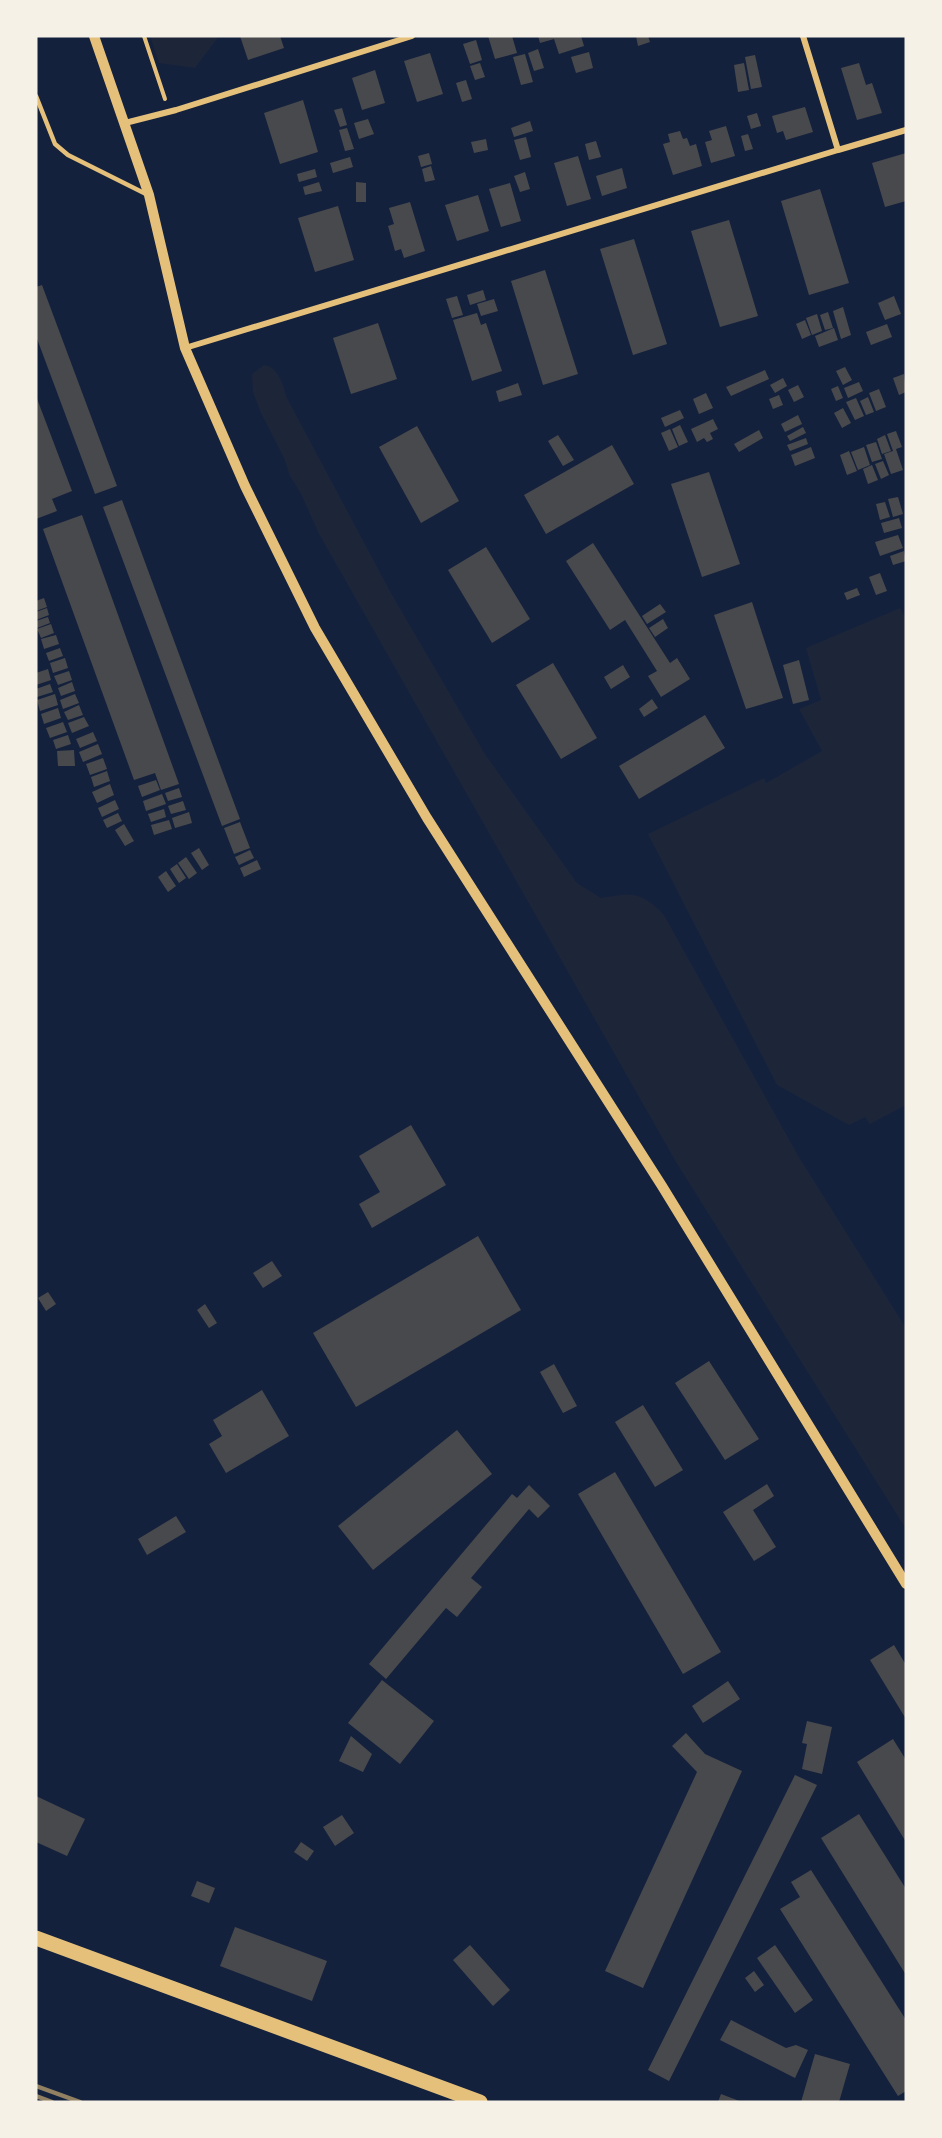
<svg xmlns="http://www.w3.org/2000/svg" width="942" height="2138" viewBox="0 0 942 2138" font-family="Inter,sans-serif">
<style>
.green{fill:#1d2539}
.building{fill:#48494c}
.lines{fill:none;stroke-linecap:round;stroke-linejoin:round}
.path{stroke:#e5c07b;stroke-width:4}
.service{stroke:#e5c07b;stroke-width:4.5}
.minor{stroke:#e5c07b;stroke-width:6}
.tertiary{stroke:#e5c07b;stroke-width:10}
.trunk{stroke:#e5c07b;stroke-width:15}
.rail{stroke:#918062;stroke-width:4.5}
</style>
<rect width="100%" height="100%" fill="#14213d"/>
<path class="green" d="M150,36H219L195,68L159,63Z
M264,365C279,367 283,385 287,398L391,593L485,754L577,883L601,898C632,893 641,891 664,915L799,1157L906,1328V1529L676,1162L319,534L301,494L290,476L284,458L260,411L253,392L252,374Z
M900,608L906,618V1105L870,1124L865,1117L849,1125L777,1085L648,834L764,778L766,783L822,751L799,709L821,700L806,648Z"/>
<path class="building" d="M240,36H280L284,48L248,60Z
M488,36H512L517,53L495,59Z
M538,36H581L584,46L559,54L554,39L540,43Z
M636,36H648L650,42L638,46Z
M476,40L482,60L470,64L463,44Z
M538,49L544,68L534,71L528,53Z
M589,52L593,68L576,73L571,57Z
M430,53L443,94L417,102L404,61Z
M525,54L533,82L521,85L513,57Z
M755,55L762,87L751,89L745,57Z
M480,63L485,77L475,80L470,66Z
M744,63L749,90L738,92L734,65Z
M859,63L866,85L872,83L882,113L857,120L841,68Z
M375,70L385,103L362,110L352,78Z
M466,80L472,99L462,102L456,83Z
M303,100L318,152L280,164L264,113Z
M805,107L813,132L786,140L783,131L777,133L772,116Z
M342,108L347,125L340,127L334,110Z
M757,113L761,126L751,129L747,116Z
M368,119L374,134L359,139L354,123Z
M530,121L533,131L514,137L511,128Z
M726,126L735,156L711,163L705,142L712,140L709,131Z
M347,128L354,149L345,151L339,130Z
M680,131L683,139L687,138L690,146L696,144L702,166L673,175L663,144L670,142L668,134Z
M748,134L753,149L745,151L741,136Z
M526,137L531,157L520,160L514,140Z
M486,139L488,150L474,153L471,142Z
M596,141L601,157L589,160L585,144Z
M429,153L432,164L421,167L418,156Z
M906,153V201L885,207L872,163Z
M578,156L591,199L567,206L554,163Z
M350,157L353,167L333,173L330,163Z
M431,166L435,180L425,182L422,169Z
M622,168L627,188L602,196L596,176Z
M315,169L317,177L299,182L297,174Z
M525,172L530,189L520,192L514,176Z
M319,182L322,191L305,195L303,187Z
M356,182L366,183V202H356Z
M510,183L521,221L501,227L489,189Z
M820,189L849,283L809,295L781,201Z
M478,195L489,231L457,241L445,205Z
M410,202L425,251L404,258L401,249L395,251L388,226L394,224L389,208Z
M338,206L354,260L315,272L298,218Z
M729,220L758,316L720,327L691,231Z
M634,239L667,344L633,355L600,249Z
M545,270L578,374L543,385L511,281Z
M42,285L117,486L95,494L36,336V287Z
M483,290L486,300L470,305L467,295Z
M457,296L463,315L452,318L446,299Z
M894,296L901,314L885,320L878,303Z
M494,299L498,311L481,316L477,304Z
M843,307L851,335L841,339L833,311Z
M828,312L833,328L825,330L820,315Z
M477,313L481,325L486,323L502,371L472,381L453,320Z
M817,314L822,331L812,335L806,318Z
M805,320L811,335L802,339L796,324Z
M378,323L397,379L351,394L333,338Z
M887,324L892,337L871,345L866,332Z
M834,328L838,340L819,347L815,336Z
M845,367L852,380L843,385L836,371Z
M765,370L769,379L731,396L726,387Z
M904,374L906,392L899,395L893,378Z
M783,378L787,386L775,393L770,385Z
M859,382L863,391L848,398L844,388Z
M518,383L522,395L499,402L496,391Z
M798,385L804,397L794,402L788,390Z
M838,386L843,398L836,401L831,389Z
M879,389L886,407L876,411L869,393Z
M706,393L713,408L699,414L693,399Z
M779,395L783,405L773,409L769,399Z
M36,396L72,491L52,499L57,511L36,519Z
M868,397L874,412L866,415L860,401Z
M856,398L864,416L855,420L846,402Z
M843,408L851,423L842,428L834,413Z
M680,410L684,418L665,427L661,418Z
M798,415L802,424L785,432L781,424Z
M713,419L718,429L710,433L713,439L707,442L704,438L697,442L691,429Z
M680,425L688,442L679,446L672,429Z
M417,426L459,501L421,523L379,447Z
M803,427L806,433L790,441L787,436Z
M670,429L678,447L669,451L661,433Z
M759,430L763,438L739,452L734,444Z
M896,431L902,447L896,449L903,470L891,474L884,454L893,451L887,434Z
M558,435L574,460L563,466L548,441Z
M885,435L891,451L882,454L877,439Z
M806,438L808,444L790,451L787,445Z
M876,442L882,459L872,462L866,445Z
M612,445L634,484L546,534L524,495Z
M811,447L815,458L795,466L791,455Z
M864,447L870,465L858,470L851,452Z
M849,451L857,471L847,475L840,455Z
M883,461L889,475L881,479L875,464Z
M872,465L878,480L868,484L863,469Z
M709,472L740,564L702,577L671,484Z
M898,497L903,514L893,517L888,499Z
M122,500L240,819L222,826L103,507Z
M885,502L890,517L880,520L876,504Z
M82,515L179,784L161,790L155,773L134,780L43,529Z
M899,518L902,528L884,533L881,523Z
M898,535L903,548L880,556L875,542Z
M593,543L670,663L677,658L690,679L661,697L648,676L657,671L625,620L610,630L566,561Z
M486,547L530,619L492,643L448,570Z
M904,551L906,561L893,565L890,556Z
M880,573L887,591L876,595L869,577Z
M857,588L860,595L847,600L844,593Z
M44,598L47,607L36,611V601Z
M752,602L783,698L746,709L714,615Z
M660,604L666,612L647,624L642,616Z
M47,608L49,615L36,620V612Z
M48,617L50,623L37,628L36,621Z
M663,619L668,628L655,637L649,628Z
M51,624L54,633L41,638L37,629Z
M56,635L59,644L44,649L41,639Z
M60,648L63,656L49,661L46,653Z
M65,658L68,668L53,673L50,663Z
M799,660L809,700L793,704L783,665Z
M553,663L597,738L561,759L516,685Z
M623,665L630,677L611,689L604,677Z
M48,669L51,680L36,685V673Z
M69,671L72,680L58,685L54,676Z
M72,682L75,691L61,696L58,688Z
M50,684L53,692L37,697L36,689Z
M55,694L58,705L40,711L37,700Z
M75,694L79,703L63,709L60,700Z
M652,699L658,708L644,717L639,709Z
M79,705L83,715L68,720L64,712Z
M58,708L61,718L44,724L41,714Z
M705,715L725,748L639,799L619,766Z
M84,717L89,726L72,733L68,723Z
M63,722L67,732L50,738L46,728Z
M93,732L97,741L80,748L76,739Z
M68,735L71,744L56,749L53,740Z
M98,744L102,754L83,762L79,752Z
M74,750L75,766H58L57,751Z
M103,758L107,769L90,775L86,764Z
M107,771L110,781L94,787L91,777Z
M156,780L160,790L142,797L138,786Z
M110,784L114,795L97,803L92,792Z
M179,788L182,797L168,801L165,793Z
M162,794L166,804L146,811L143,801Z
M115,800L119,809L102,817L98,808Z
M183,801L186,810L171,814L168,806Z
M164,809L166,817L151,822L148,814Z
M189,812L192,823L175,828L172,818Z
M118,813L122,821L107,828L103,820Z
M169,820L172,829L154,835L151,825Z
M240,822L250,848L234,854L224,828Z
M124,824L134,841L125,846L115,830Z
M199,848L209,865L202,870L191,853Z
M250,850L254,858L239,865L235,857Z
M186,857L197,873L189,879L178,863Z
M257,860L261,869L244,877L240,868Z
M177,864L186,878L179,883L170,869Z
M166,871L176,886L168,892L158,877Z
M411,1125L446,1185L372,1228L359,1204L380,1192L359,1156Z
M478,1236L521,1310L356,1407L313,1333Z
M272,1261L282,1276L263,1288L253,1273Z
M48,1292L56,1304L46,1311L38,1298Z
M205,1304L217,1323L209,1328L197,1310Z
M709,1361L759,1439L725,1460L675,1383Z
M554,1364L577,1406L563,1413L540,1372Z
M262,1390L289,1436L226,1473L209,1444L222,1436L213,1420Z
M643,1405L683,1470L655,1487L615,1422Z
M457,1430L492,1474L373,1570L338,1526Z
M615,1472L721,1652L683,1674L578,1494Z
M767,1484L774,1496L753,1510L776,1547L754,1561L723,1512Z
M529,1485L550,1506L538,1518L529,1509L471,1578L482,1587L457,1617L446,1608L386,1679L369,1664L512,1494L517,1498Z
M176,1516L186,1532L147,1555L138,1539Z
M894,1645L906,1665V1719L870,1660Z
M382,1680L434,1721L400,1764L348,1723Z
M728,1681L740,1699L703,1723L692,1706Z
M807,1721L832,1727L822,1774L802,1769L807,1744L802,1743Z
M686,1733L705,1754L742,1771L643,1988L605,1971L697,1772L672,1746Z
M351,1736L372,1754L363,1772L339,1761Z
M893,1739L906,1760V1842L857,1762Z
M795,1775L817,1785L669,2081L648,2070Z
M36,1796L85,1819L67,1856L36,1842Z
M859,1814L906,1889V1975L821,1838Z
M342,1815L354,1833L335,1846L323,1827Z
M301,1842L314,1851L307,1861L294,1852Z
M811,1870L906,2020V2091L898,2096L780,1909L800,1897L791,1882Z
M197,1881L215,1888L209,1903L191,1896Z
M235,1927L327,1961L312,2001L220,1966Z
M470,1945L510,1990L493,2006L453,1960Z
M775,1945L813,2000L795,2013L757,1958Z
M754,1971L764,1985L755,1992L745,1978Z
M731,2020L786,2048L796,2045L808,2050L795,2078L720,2040Z
M815,2054L850,2064L839,2102H801Z
M721,2094L742,2102H718Z"/>
<g class="lines">
<path class="path" d="M144,36L165,99"/>
<path class="service" d="M36,96L55,144L68,155L146,194"/>
<path class="minor" d="M125,123L176,110L412,36
M838,150L906,130
M185,348L838,150L803,36"/>
<path class="tertiary" d="M94,36L149,195L185,348L245,486L315,628L427,818L662,1186L906,1584"/>
<path class="trunk" d="M36,1938L480,2102"/>
<path class="rail" d="M36,2086L80,2102
M36,2096L52,2102"/>
</g>
<rect width="942" height="2138" fill="none" stroke="#f6f1e7" stroke-width="75"/>
</svg>
